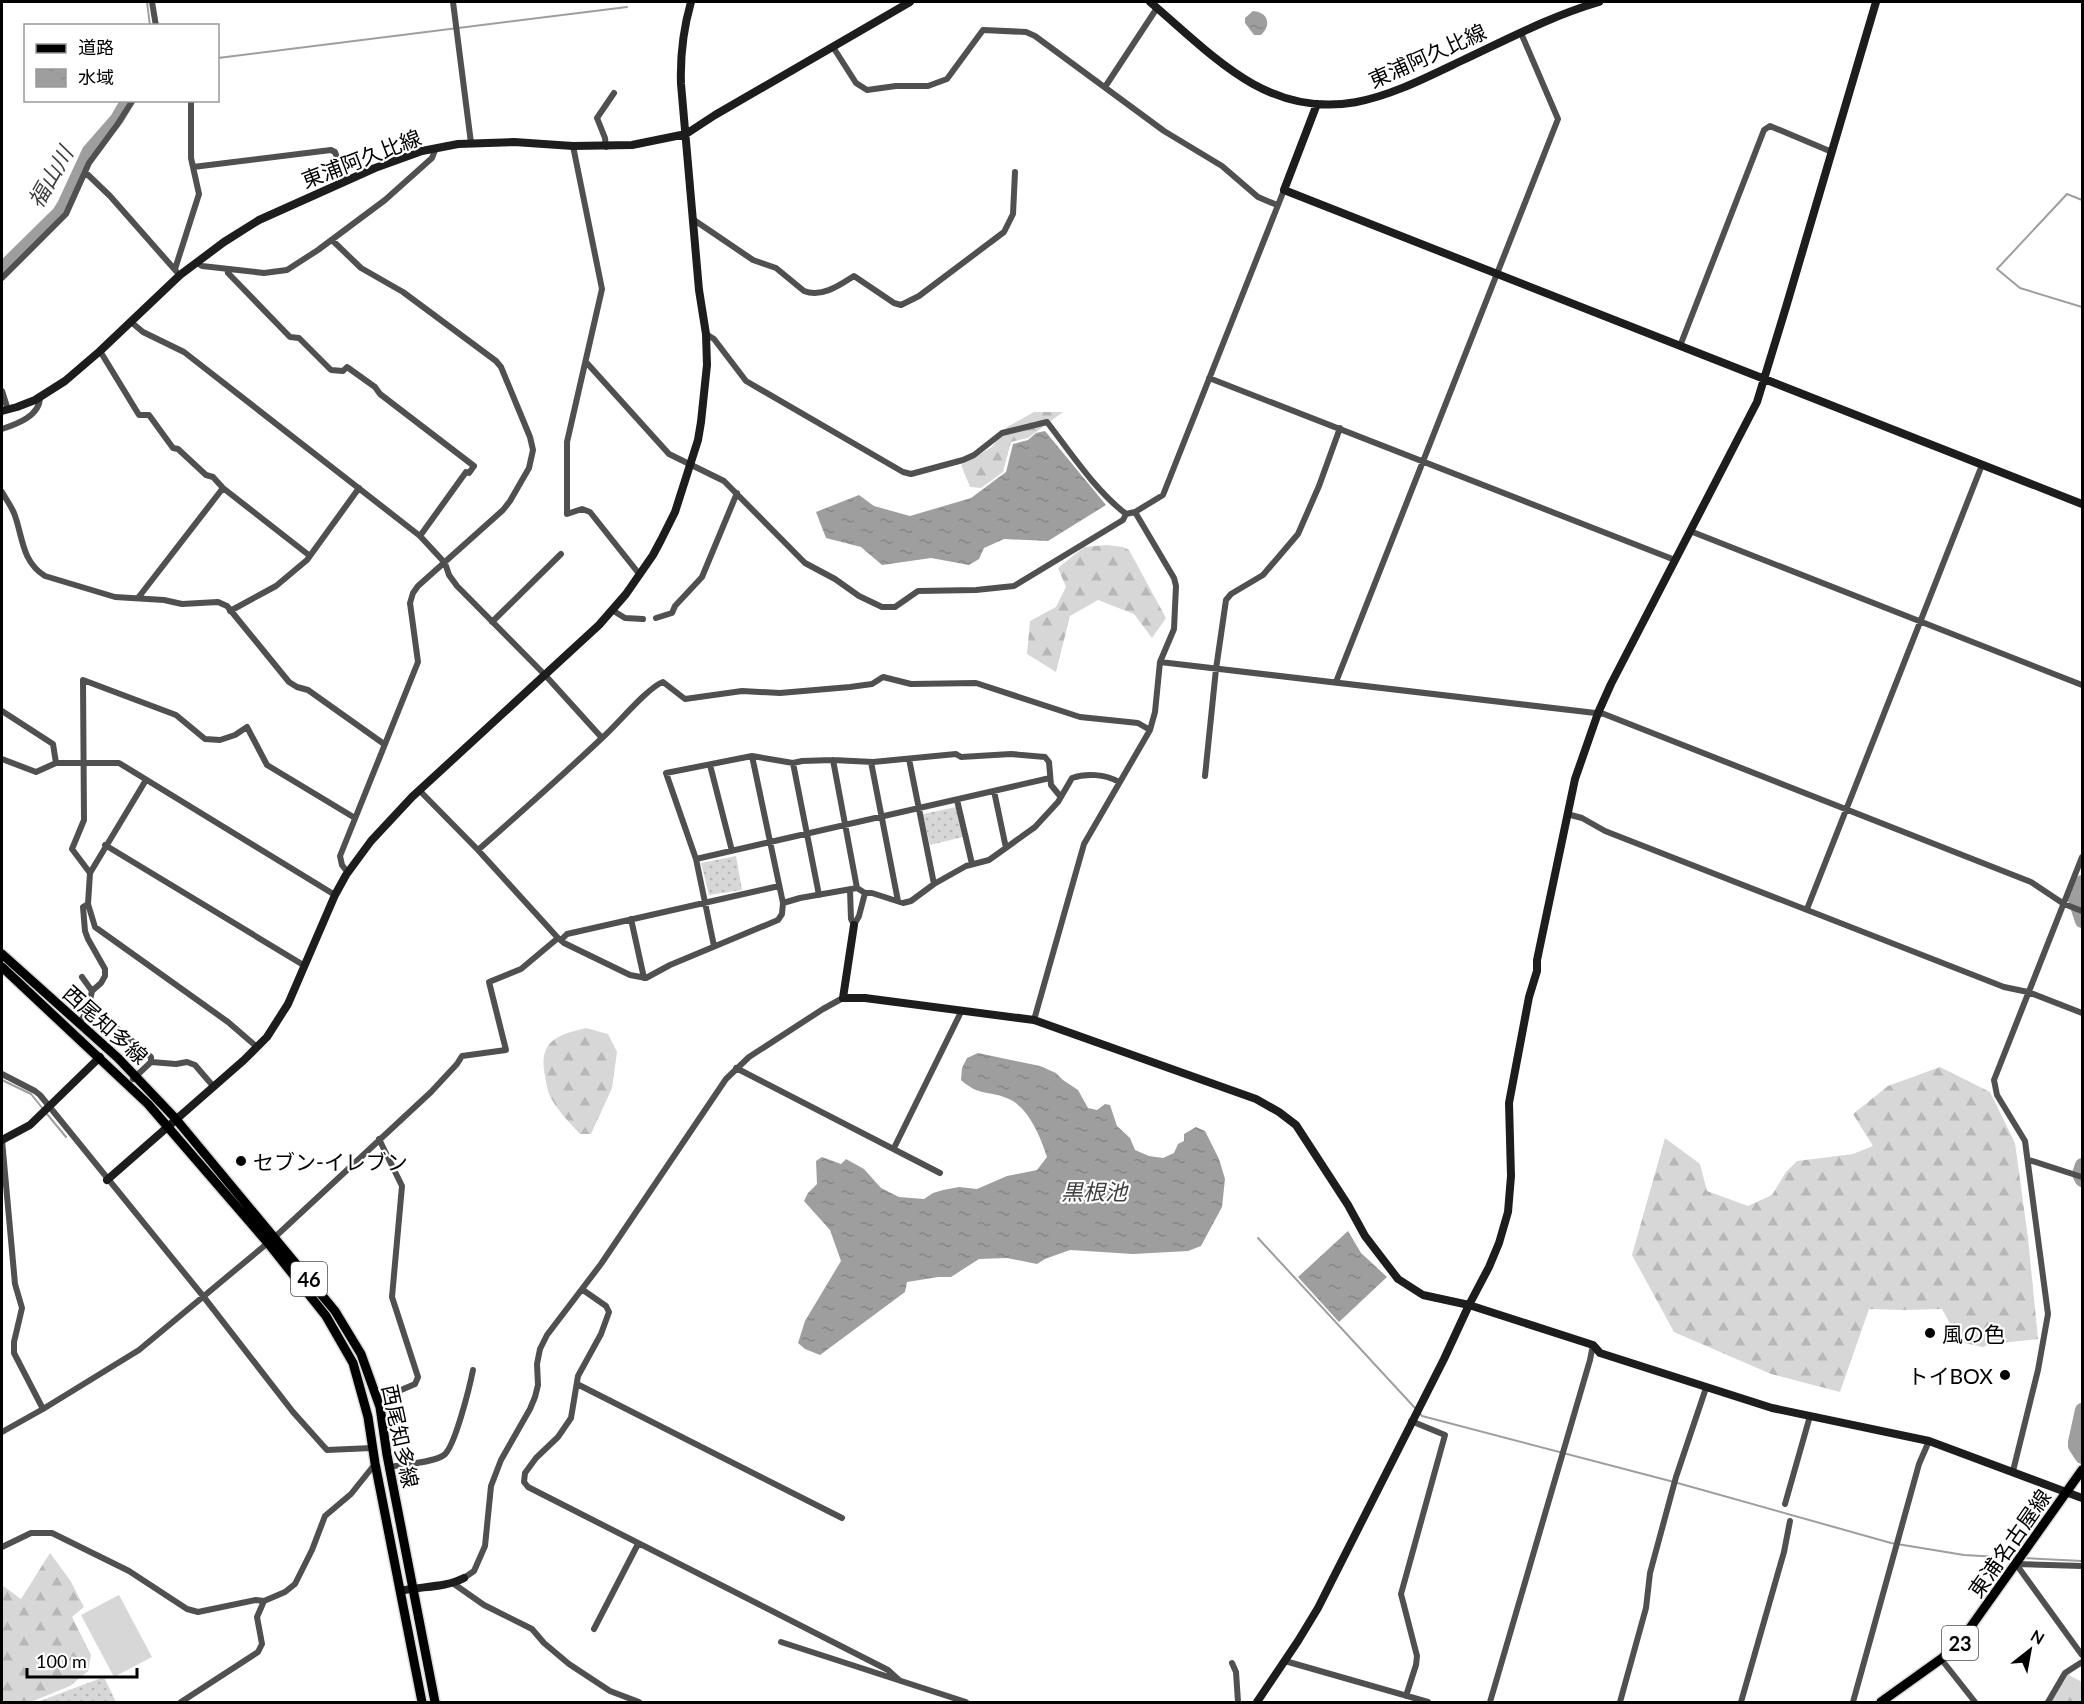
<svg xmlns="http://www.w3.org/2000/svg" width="2084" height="1704" viewBox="0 0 2084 1704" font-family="Lato,'Noto Sans JP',sans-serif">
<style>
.green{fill:#d7d7d7}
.forest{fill:url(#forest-firs)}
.park{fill:url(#park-dots)}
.water{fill:url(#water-ripples)}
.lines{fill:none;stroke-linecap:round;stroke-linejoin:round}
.stream{stroke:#9e9e9e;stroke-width:2}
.river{stroke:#9e9e9e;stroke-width:14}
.primary-casing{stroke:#dbdbdb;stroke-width:12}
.street{stroke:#505050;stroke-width:6}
.secondary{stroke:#1d1d1d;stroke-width:8}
.primary{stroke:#000;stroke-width:9}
.poi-dot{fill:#000;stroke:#fff;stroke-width:2}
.labels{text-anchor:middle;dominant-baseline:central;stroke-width:4.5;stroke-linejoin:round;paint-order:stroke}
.shield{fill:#fff;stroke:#4c4c4c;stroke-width:1.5}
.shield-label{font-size:20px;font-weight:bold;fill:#000}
.street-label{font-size:21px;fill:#000;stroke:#fff}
.poi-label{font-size:21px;fill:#000;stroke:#fff;text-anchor:start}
.water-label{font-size:22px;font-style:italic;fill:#3f3f3f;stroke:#fff}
</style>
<defs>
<pattern id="forest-firs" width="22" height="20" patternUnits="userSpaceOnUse" patternTransform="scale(1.5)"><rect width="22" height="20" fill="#d7d7d7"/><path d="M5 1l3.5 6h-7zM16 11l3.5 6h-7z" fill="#b7b7b7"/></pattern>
<pattern id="park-dots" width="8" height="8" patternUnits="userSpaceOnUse" patternTransform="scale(1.5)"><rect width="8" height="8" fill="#d7d7d7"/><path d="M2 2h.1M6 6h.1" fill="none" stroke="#b7b7b7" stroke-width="1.8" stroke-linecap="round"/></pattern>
<pattern id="water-ripples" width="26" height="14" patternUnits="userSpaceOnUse" patternTransform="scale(1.5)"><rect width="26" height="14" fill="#9e9e9e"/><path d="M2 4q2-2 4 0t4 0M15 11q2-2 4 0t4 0" fill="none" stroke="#868686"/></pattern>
</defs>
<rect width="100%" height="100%" fill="#fff"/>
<path class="green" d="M119,1595L152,1657L114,1677L81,1615Z"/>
<path class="forest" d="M1034,412H1063L1028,438L1011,442L1003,472L981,488L970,487L961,465L992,447L1007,427Z
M1107,545L1123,547L1129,550L1166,618L1152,638L1134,614L1098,600L1070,616L1056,672L1027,654L1030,621L1056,607L1066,587L1058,568L1084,547Z
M586,1028L608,1034L617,1052L612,1088L591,1134H580C570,1123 555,1108 549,1094C547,1089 546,1081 545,1076C538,1042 556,1035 586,1028Z
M1940,1067L1990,1092L2015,1143L2028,1238L2038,1339L1990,1344L1983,1347L1960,1342L1942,1309L1903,1310L1869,1309L1840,1392L1771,1374L1674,1332L1632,1255L1665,1138L1700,1164L1707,1191L1748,1206L1772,1195L1786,1172L1797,1161L1853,1154L1873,1146L1853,1114L1888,1086Z
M50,1553L70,1580L84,1607L72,1617L91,1655L88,1671L70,1686L31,1702H2V1585L21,1599Z
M2065,1673L2082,1682V1702H2048Z"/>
<path class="park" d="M956,807L963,837L930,845L923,814Z
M736,856L742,890L709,895L701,863Z
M104,1677L116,1702H37Z"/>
<path class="water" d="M1253,11C1268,12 1272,25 1261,35H1254L1245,23V18Z
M1045,431L1106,505L1048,541L1004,539L984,548L979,559L969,565L931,558L882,565L861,547L826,538L816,512L859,495L874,506L910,516L971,498L1006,472L1013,444L1028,440L1036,433Z
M978,1053L1040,1066L1056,1073L1063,1080L1078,1090L1088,1108L1097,1110L1105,1104L1110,1105L1117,1126L1130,1138L1135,1150L1149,1156L1163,1158L1174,1153L1178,1144L1184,1141V1134L1196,1127L1205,1131L1219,1159L1225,1179L1222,1207L1201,1246L1188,1251L1133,1254L1070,1250L1045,1259L1037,1264L1007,1258L979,1259L951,1277H938L907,1282L905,1292L820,1355L805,1349L798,1343L805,1321L841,1261L830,1230L804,1201L808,1193L817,1184L816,1161L822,1157L841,1164L846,1159L864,1169L881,1188L899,1197L924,1199L933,1193L943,1190L959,1187L977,1189L1007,1176L1037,1170L1047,1157C1041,1138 1029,1108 1009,1099C989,1090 980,1097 961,1080L962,1068L967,1058Z
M1348,1231L1361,1253L1387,1277L1339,1322L1298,1277Z"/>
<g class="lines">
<path class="stream" d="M147,2L150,26
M218,58L627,7
M2082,200L2067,194L1997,269L2020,288L2082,307
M2,1080L31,1094L43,1109
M47,1114L66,1137
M1258,1238L1415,1408
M1419,1412L1422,1416L1674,1482L1891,1543L1964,1555L2017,1558
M2023,1558L2082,1561"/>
<path class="river" d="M2,269L59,213L64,205L89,151L117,119L128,100
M2082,882L2075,900L2082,921
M2082,1165L2079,1174L2082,1180
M2082,1410L2075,1442V1446L2082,1457"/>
<defs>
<path id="primary" d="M2,954L118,1058L175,1118L335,1311L361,1354L380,1407L387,1455L435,1702
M2,967L148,1104L268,1243L326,1316L353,1363L368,1417L375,1463L422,1702
M1881,1702L1941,1659L1960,1642L2082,1470"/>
</defs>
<use href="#primary" class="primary-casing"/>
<path class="street" d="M152,2L156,26
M453,2L471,143
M833,47L856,83L867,90L896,86H928L947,79L983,30L1026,32L1035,36L1164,131L1222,166L1258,197L1277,205
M1105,87L1157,8
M573,146L602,289L567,442V514L582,509L590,512L640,575
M606,147L605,138L597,118L614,93
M193,167L331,150L335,152L345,181
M85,172L110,196L176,271
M694,220L753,260L776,268L804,291C822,298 840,285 854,276L894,303L901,305L919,296L1004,232L1013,214L1015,172
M332,240L361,268L403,292L496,361L501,367L530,437L533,450L529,468L510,501L503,510L418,586L413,593L410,603L418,662L340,856L342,865L348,873
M197,263L202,266L264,273L287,270L318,250L385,200L432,158L436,148
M175,269L199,194L191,158V100
M227,269L228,273L290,337L299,338L331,370L343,371L347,367L375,387L380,394L474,466L469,473L466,472L420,536
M2,278L66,214L89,163L117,125L133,100
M131,322L143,332L184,352L420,536L445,563L449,575L457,586L545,675L602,738
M706,334L714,339L746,381L903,472L911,474L963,460L974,455L1002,433L1047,422C1071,453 1095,490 1126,514
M1680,346L1764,130L1770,126L1832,152
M100,351L139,415H149L173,448L178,449L206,475L213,477L223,488L310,556
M586,362L669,454L724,481L805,563L835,579L859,596L882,607H895L918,591L976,590L1014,586L1123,520L1126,514L1135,512L1163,495L1284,190
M1209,378L1675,560
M2,391L8,410
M2,429C17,424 40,416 40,397
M2,492C6,499 11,506 14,513C23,536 21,561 45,576L115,597L164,600L182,604L218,602L227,606L289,682L297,687L308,690L384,744
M1690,531L2082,685
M138,598L223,488
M612,610L625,618L643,619
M230,611L276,586L307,560L359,488
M656,618L672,613L675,606L702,577L737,493
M492,622L561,554
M1160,662L1604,714L2031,882L2064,904L2082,911
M1336,682L1558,119L1521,33
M2,711L53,744L56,763
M752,756L783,903
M2,759L36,772L56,763H119L335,895
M909,759L934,884
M833,760L857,888
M871,762L898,901
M793,763L819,895
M710,765L732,851
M1205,776L1216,669L1226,600L1231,594L1263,575L1298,534L1319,486L1340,428
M146,780L90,873L88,904L95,927L228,1022L257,1047
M420,791L478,850L558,938L564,943L630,975L646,978L670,965L778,920L782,914L783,903L800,898L857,888L865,893H872L903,903L911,901L934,884L966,866L989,860L1035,827L1058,802L1072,778C1086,773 1105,774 1119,782
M994,791L1006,848
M957,800L972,864
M1567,814L1582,818L1605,831L2004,987L2028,992L2082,1013
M105,845L305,966
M478,850C520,813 562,776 602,738C616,726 648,687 663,682L685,699L742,691L780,693L850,687L872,684L883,677L911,684L976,683L1080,717L1138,723L1150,730
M696,859L1050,778
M90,873L72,849L84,820L83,680L176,715L205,739L220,740L235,735L247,727L267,765L355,818
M850,890L851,919L854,925
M88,904L83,907L85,931L88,939L105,969V976L101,983L92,991
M1807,909L1982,465
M631,919L644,978
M854,925L859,916L865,893
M561,940L567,934L779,886
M714,946L696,859L666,773L752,756L793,763L802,761L833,760L873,762L956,754L961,757L1011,754L1045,757L1049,762L1051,785L1060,796
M82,977L92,991L88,1009L106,1019L151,1057V1062
M1034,1020L1084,844L1150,730L1155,712L1160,662L1174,629L1176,586L1174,578L1135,512
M79,1024L88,1009
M736,1068L940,1173
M2,1074L35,1091L40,1095L203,1296L293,1412L327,1450L372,1448
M133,1079L151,1062L176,1064L187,1062L195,1065L213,1086
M2,1140L15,1284L22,1308L14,1342V1353L43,1409
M894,1148L962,1010
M2029,1160L2082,1177
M583,1290L606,1306L609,1312L601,1334L578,1376L571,1418L558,1437L536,1458L525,1473L524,1482L528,1487L888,1670L899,1680
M577,1384L842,1518
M378,1400L415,1384L418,1377L392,1297L402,1186L379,1139
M2,1432L43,1409L139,1350L275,1237L431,1092L457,1064L462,1056L506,1050L489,982L521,969L558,938
M390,1467C404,1464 433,1463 444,1455C455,1447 470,1385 473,1370
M2013,1471L2038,1370L2048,1314L2025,1141L1997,1095L1994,1080L2082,857
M1785,1504L1810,1416
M2,1547L31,1533H52L129,1571L187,1609L198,1612L256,1600L264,1601L285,1592L295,1584L312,1550L325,1516L351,1494L375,1464
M2016,1564L2082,1655
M2016,1564L2082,1566
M464,1578L474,1571L485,1546L491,1486L501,1460L530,1409L535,1397L538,1385L537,1364L540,1349L547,1335L601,1264L726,1079L749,1057L823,1009L843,998
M454,1584L484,1605L532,1629L544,1643L569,1664L610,1691L639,1702
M594,1629L638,1544
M781,1642L966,1702
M1941,1659L1975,1702
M1285,1661L1428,1702
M1232,1663L1236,1672L1238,1702
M1406,1696L1416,1665L1417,1656L1401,1594L1445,1435L1411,1421
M181,1702L258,1652L262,1644L257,1617L264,1601
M1490,1702L1590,1360L1593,1345
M1620,1702L1646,1608L1650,1573L1676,1477L1706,1388
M1741,1702L1784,1552L1790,1521
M1853,1702L1919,1464L1929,1441
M2048,1702L2065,1673L2082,1662"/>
<path class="secondary" d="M1150,2C1182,29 1217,64 1253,84C1331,127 1390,95 1461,61C1506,40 1551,16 1599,2
M1317,104L1284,190L2082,504
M2,411L17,407L35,400L65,381L100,351L180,275L224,242L259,220L375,168L422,151L458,144L514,142L573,146L632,145L686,134L715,115L910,2
M854,925L843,998H865L1034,1020L1256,1099L1279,1112L1296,1125L1348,1205L1365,1236L1398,1279L1423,1295L1469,1305L1593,1345L1600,1353L1772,1408L1929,1441L2082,1498
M2,1140L30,1125L100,1057
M107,1180L244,1060L267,1037L288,1004L335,895L346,875L371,841L412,797L599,625L626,594L653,555L661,540L675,512L698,440L701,422L707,365L706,334L699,290L681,84C680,55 683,30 691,2
M400,1591C421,1586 445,1588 464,1578
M1257,1702L1298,1641L1318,1608L1444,1359L1469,1305L1489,1267L1499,1243L1508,1212L1511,1176L1509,1103L1529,997L1537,971V960L1575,779L1598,713L1611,684L1757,402L1786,307L1876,2"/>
<use href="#primary" class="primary"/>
</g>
<g class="poi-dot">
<circle cx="241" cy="1161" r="6"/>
<circle cx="1930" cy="1333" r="6"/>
<circle cx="2005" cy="1375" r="6"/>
</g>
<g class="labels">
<g class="shield">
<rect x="291" y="1262" width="36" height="34" rx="4.5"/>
<rect x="1942" y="1626" width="36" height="34" rx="4.5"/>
</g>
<g class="shield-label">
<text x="309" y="1279">46</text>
<text x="1960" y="1643">23</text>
</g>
<g class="street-label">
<text transform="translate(1427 55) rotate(-24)">東浦阿久比線</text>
<text transform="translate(361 158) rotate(-21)">東浦阿久比線</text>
<text transform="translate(106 1024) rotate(42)">西尾知多線</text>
<text transform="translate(401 1436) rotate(78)">西尾知多線</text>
<text transform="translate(2009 1543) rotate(-55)">東浦名古屋線</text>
</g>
<g class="poi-label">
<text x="253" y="1161">セブン-イレブン</text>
<text x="1942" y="1333">風の色</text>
<text x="1993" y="1375" text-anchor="end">トイBOX</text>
</g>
<g class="water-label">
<text transform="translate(50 177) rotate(-60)">福山川</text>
<text x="1094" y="1191">黒根池</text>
</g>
</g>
<rect width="2084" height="1704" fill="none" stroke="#000000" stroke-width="6"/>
<rect x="24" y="24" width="195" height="78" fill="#ffffff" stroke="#999999" stroke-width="1.5"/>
<rect x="36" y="44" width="30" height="9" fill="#000000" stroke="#999999" stroke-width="1.5"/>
<text x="78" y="54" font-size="18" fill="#000000">道路</text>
<rect x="36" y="69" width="30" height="18" fill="url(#water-ripples)" stroke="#999999" stroke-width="1.5"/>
<text x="78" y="84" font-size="18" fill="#000000">水域</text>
<g transform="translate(2030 1650) rotate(31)" stroke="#ffffff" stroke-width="4.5" paint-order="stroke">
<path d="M0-4.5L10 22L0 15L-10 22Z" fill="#000000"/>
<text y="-9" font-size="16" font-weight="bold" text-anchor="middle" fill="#000000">N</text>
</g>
<path d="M27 1668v9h110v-9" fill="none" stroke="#000000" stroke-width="3"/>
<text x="36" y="1668" font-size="18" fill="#000000" stroke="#ffffff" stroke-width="4.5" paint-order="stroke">100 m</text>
</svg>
